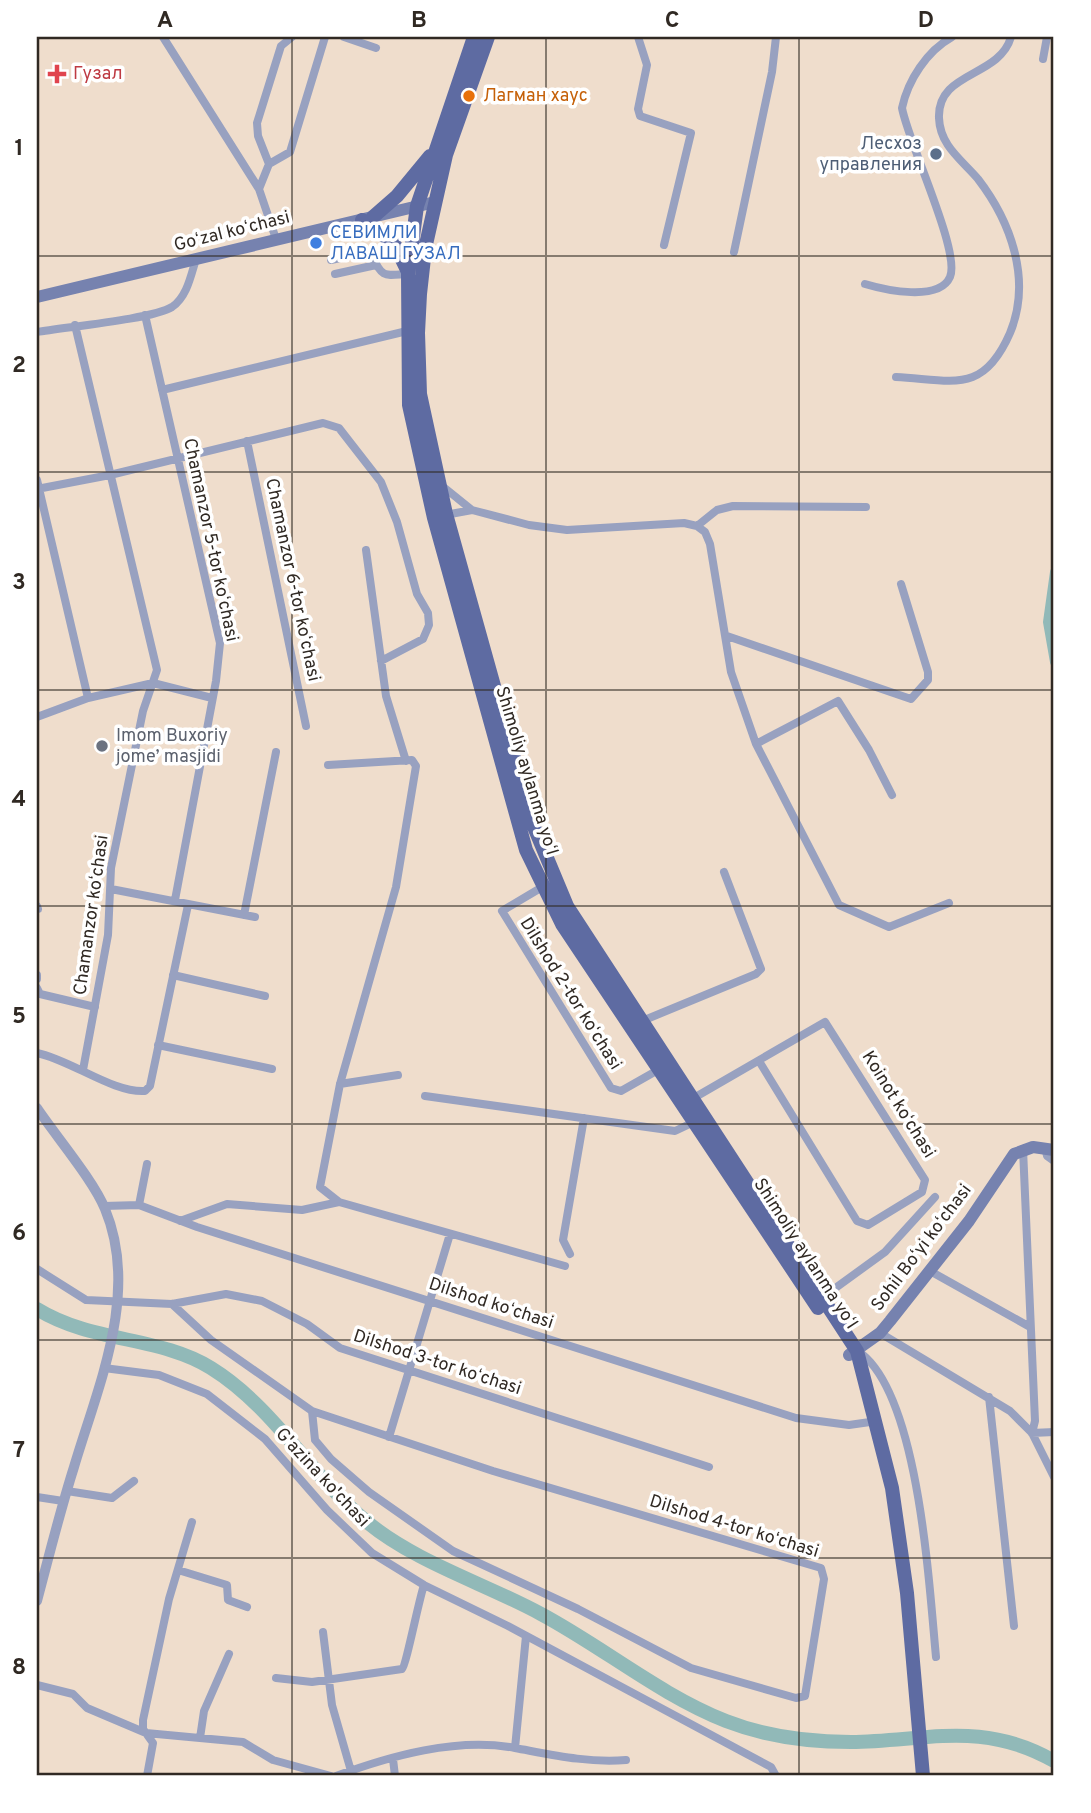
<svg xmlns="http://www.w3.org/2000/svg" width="1091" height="1813" viewBox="0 0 1091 1813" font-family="Overpass,sans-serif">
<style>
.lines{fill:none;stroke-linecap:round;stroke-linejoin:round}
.canal{stroke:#91b9b8;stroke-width:8}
.river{stroke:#91b9b8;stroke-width:14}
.minor{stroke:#98a1c0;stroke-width:8}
.tertiary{stroke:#98a1c0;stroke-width:10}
.secondary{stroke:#7682af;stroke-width:12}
.primary{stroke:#5e6ba2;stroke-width:14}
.grid{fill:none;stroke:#302923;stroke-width:2;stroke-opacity:0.55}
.health-dot{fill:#e0444e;stroke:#fff;stroke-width:2.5}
.food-dot{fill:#e8710a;stroke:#fff;stroke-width:2.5}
.service-dot{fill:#5c6f8a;stroke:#fff;stroke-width:2.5}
.shop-dot{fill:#3f7fe0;stroke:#fff;stroke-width:2.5}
.worship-dot{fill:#6b7280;stroke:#fff;stroke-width:2.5}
.labels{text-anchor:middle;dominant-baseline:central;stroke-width:7;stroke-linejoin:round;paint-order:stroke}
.health-label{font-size:18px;fill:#be3a42;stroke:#fff;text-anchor:start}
.food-label{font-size:18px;fill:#c56008;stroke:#fff;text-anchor:start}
.service-label{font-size:18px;fill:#4e5e75;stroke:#fff;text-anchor:end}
.street-label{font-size:18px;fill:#302923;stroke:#fff}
.shop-label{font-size:18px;fill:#366cbe;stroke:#fff;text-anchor:start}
.worship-label{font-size:18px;fill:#5b616d;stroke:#fff;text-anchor:start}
.neatline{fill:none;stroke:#302923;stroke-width:2.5}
.grid-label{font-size:23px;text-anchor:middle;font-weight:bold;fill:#302923}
</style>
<rect width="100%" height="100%" fill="#efddcc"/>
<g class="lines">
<path class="canal" d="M1054,572L1047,622L1054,662"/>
<path class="river" d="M37,1309C92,1343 160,1336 211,1368C274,1407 311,1476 367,1522C417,1563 484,1583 541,1614C603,1647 660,1695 726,1721C767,1737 808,1742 851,1742C927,1741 982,1720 1054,1761"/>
<path class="minor" d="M163,37L259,189L276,239
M344,37L376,48
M638,37L647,65L638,109L640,116L691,133L664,245
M1043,59L1047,37
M269,164L258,136L257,123L281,46L292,37
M259,189L269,164L290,152L325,37
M734,252L772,72L776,37
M331,260L364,253L373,257C382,279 386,275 408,274
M335,274L376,265
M865,284C885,290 939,302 950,277C961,252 908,142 902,108C908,80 927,51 952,37
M145,315L220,643L216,681L175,900
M75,325L157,670L143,711L111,868L108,935L83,1070
M37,332C65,327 153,319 172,307C187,297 191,275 196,259
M896,377C953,380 983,395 1010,333C1032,280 1011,222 978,179C962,160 940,146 939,118C937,71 999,78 1011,37
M162,390L407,331
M247,441L306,726
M37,480L88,698
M441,485L472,510
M37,489L110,475L323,423L339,428L381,482L397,522L417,594L428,613L429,625L423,639L381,661
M445,515L472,510L529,525L567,530L684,523L697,526L705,532L710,544L731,672L756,744L839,905L889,927L949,903
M697,526L717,510L733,506L866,507
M366,550L386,696L406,761
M727,636L911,699L928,680V672L901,584
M37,717L88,698L153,683L212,698
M756,744L838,701L869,750L892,795
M328,765L412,760L416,766L396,887L340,1084L320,1187L339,1202L565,1266
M544,886L502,911L611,1088L621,1091L658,1070
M111,889L255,917
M37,906L38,909
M244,915L276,752
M173,975L265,996
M37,979V975
M37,988L40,994L95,1007
M642,1021L756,974L761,969L724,872
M158,1045L272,1069
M37,1053C71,1060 113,1093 145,1091L150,1086L188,905
M340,1084L398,1075
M425,1096L675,1131L694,1122
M692,1099L825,1022L925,1180L922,1192L868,1225L857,1221L759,1061
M1045,1147L1047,1156L1054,1161
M1023,1149L1035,1421L1032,1433L1054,1432
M139,1205L147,1164
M104,1206L139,1205L197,1227L796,1418L849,1425L870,1422
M180,1221L227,1204L302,1210L339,1202
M570,1254L563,1240L584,1118
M37,1269L86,1300L172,1304L226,1294L262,1301L307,1324L340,1348L709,1467
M930,1271L1030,1327
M823,1297L885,1252L935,1197
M172,1304L211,1340L312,1411
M880,1333L1010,1411L1032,1433L1054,1477
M858,1351C919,1392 929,1585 936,1657
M104,1368L159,1375L207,1394L265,1439L327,1510L372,1553L424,1585L508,1626L771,1767L776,1776
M989,1397L1014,1626
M312,1411L493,1471L821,1568L824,1579L805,1696L796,1698L691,1668L578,1609L453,1551L369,1492L331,1459L315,1440Z
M389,1437L450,1234
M67,1491L112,1498L134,1481
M37,1497L63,1501
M178,1570L227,1585L228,1600L247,1607
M323,1632L332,1705L351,1771
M276,1678L312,1682L402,1669C406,1666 419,1599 424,1585
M37,1685L73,1694L87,1708L146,1733L243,1742L273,1760L331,1776
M200,1738L204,1711L229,1654
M515,1748L526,1636
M393,1759L395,1776
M147,1776L153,1743L143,1729V1720L169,1599L192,1522
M336,1776C390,1756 457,1737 515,1748C553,1755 587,1763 626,1760"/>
<path class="tertiary" d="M37,1108C55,1135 94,1181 105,1209C140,1293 98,1386 74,1467C60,1511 49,1556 37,1601"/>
<path class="secondary" d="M37,297L435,202
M849,1355L880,1333L890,1321L969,1221L1014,1154L1033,1147L1054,1150"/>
<path class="primary" d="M474,37L417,206L408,274L409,405L434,518L526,850L562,924L818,1308
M488,37L446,155L425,249L420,294L418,333L420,394L446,514L532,822L567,906L857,1351L892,1488L907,1593L923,1776
M373,217L397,196L430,156
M362,220L394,243L408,272"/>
</g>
<path class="grid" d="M292,37V1776M546,37V1776M799,37V1776M37,256H1054M37,472H1054M37,690H1054M37,906H1054M37,1124H1054M37,1340H1054M37,1558H1054"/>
<path class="health-dot" d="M53.5 63.5h7v7h7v7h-7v7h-7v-7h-7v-7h7z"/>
<circle class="food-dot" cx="469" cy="96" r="7"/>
<circle class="service-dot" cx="936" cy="154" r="7"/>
<circle class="shop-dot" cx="316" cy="243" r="7"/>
<circle class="worship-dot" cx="102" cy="746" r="7"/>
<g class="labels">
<g class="health-label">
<text x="73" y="74">Гузал</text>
</g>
<g class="food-label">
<text x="483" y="96">Лагман хаус</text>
</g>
<g class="service-label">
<text x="922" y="144">Лесхоз<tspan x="922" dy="21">управления</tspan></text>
</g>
<g class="street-label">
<text transform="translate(232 232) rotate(-14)">Goʻzal koʻchasi</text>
<text transform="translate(210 540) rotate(78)">Chamanzor 5-tor koʻchasi</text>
<text transform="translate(292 580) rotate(78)">Chamanzor 6-tor koʻchasi</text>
<text transform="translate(526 771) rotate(73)">Shimoliy aylanma yoʻl</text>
<text transform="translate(92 915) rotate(-82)">Chamanzor koʻchasi</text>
<text transform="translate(570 994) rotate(58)">Dilshod 2-tor koʻchasi</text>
<text transform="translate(898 1105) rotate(58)">Koinot koʻchasi</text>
<text transform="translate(922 1248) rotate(-53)">Sohil Boʻyi koʻchasi</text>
<text transform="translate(805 1254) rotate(57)">Shimoliy aylanma yoʻl</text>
<text transform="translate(491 1304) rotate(18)">Dilshod koʻchasi</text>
<text transform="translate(437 1363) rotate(18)">Dilshod 3-tor koʻchasi</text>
<text transform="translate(322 1478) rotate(47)">G'azina ko'chasi</text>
<text transform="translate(734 1527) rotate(17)">Dilshod 4-tor koʻchasi</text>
</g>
<g class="shop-label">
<text x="330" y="233">СЕВИМЛИ<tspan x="330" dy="21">ЛАВАШ ГУЗАЛ</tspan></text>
</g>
<g class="worship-label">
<text x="116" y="736">Imom Buxoriy<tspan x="116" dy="21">jome’ masjidi</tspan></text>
</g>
</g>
<rect width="1091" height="1813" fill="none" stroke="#ffffff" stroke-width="77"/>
<rect x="38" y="38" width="1014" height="1736" class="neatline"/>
<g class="grid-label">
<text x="165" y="27">A</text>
<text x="419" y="27">B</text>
<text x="672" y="27">C</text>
<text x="926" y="27">D</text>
<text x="19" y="155">1</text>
<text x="19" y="372">2</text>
<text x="19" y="589">3</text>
<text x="19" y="806">4</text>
<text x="19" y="1023">5</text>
<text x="19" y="1240">6</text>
<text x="19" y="1457">7</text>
<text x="19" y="1674">8</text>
</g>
</svg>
